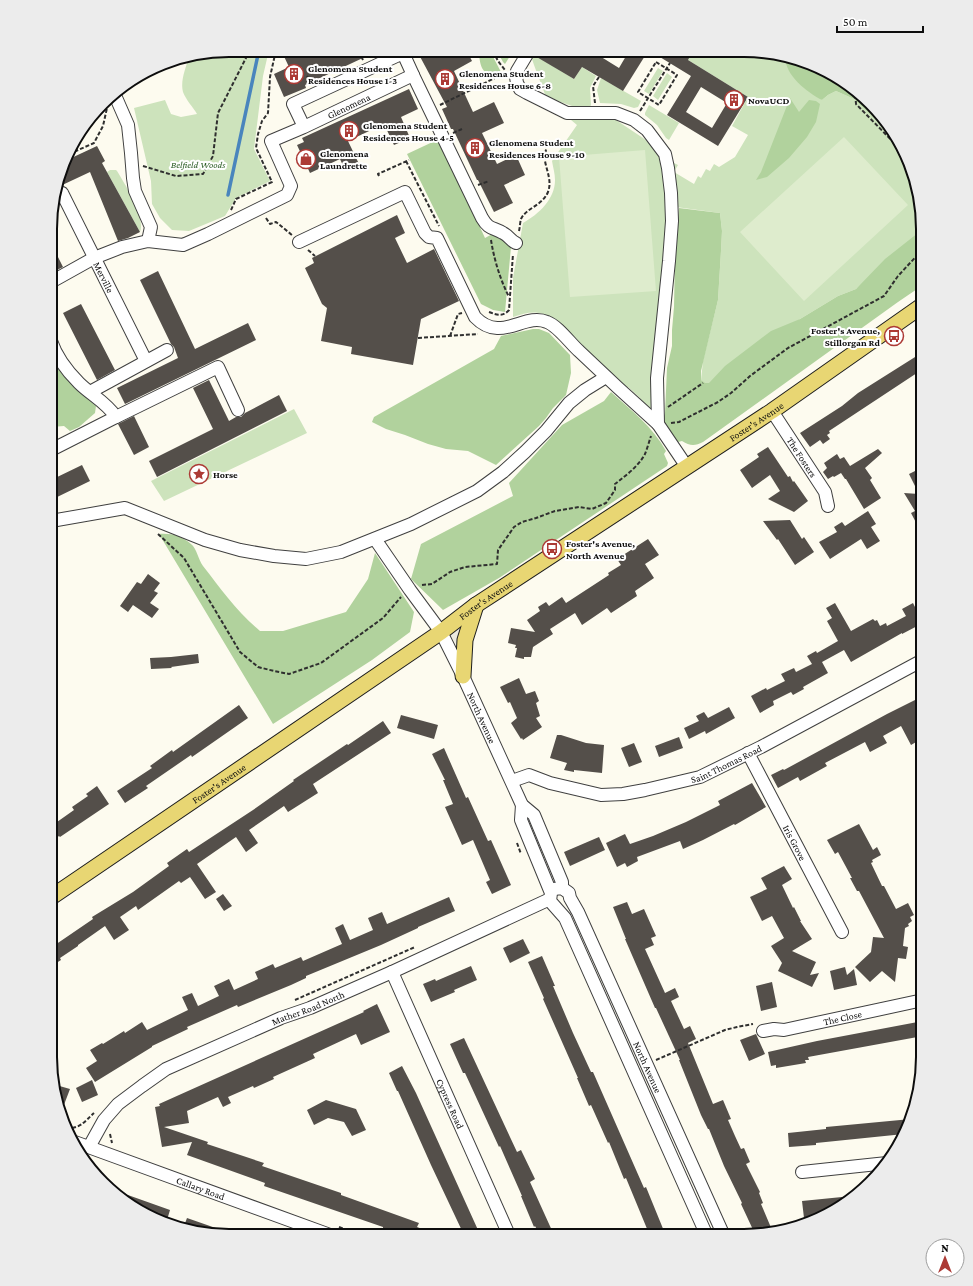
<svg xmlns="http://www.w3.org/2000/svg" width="973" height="1286" viewBox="0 0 973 1286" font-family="'Crimson Pro',serif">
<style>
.green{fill:#cde3bc}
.forest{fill:#b1d29d}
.pitch{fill:#deeccd}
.plaza{fill:#eceade}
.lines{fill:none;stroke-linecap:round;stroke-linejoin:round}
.stream{stroke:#4985bd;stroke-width:3.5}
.building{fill:#544f4a;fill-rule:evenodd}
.minor-casing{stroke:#404040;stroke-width:14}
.major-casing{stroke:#1e1e1e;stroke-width:17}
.path{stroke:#2f2f2f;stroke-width:2;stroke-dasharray:4 2;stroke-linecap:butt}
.minor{stroke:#fff;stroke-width:12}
.major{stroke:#e8d673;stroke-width:15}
.labels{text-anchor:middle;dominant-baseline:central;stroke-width:4;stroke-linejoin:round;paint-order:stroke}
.poi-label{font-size:10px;font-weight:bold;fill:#0d0d0d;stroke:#fff;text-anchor:start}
.street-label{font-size:10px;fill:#0d0d0d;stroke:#fff}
.park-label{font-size:10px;font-style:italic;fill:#2c5d25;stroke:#fff}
.rim{fill:none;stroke:#0d0d0d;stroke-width:2}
</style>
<rect width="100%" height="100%" fill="#fdfbef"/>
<path class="green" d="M229,50H269L263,76L254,149L270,181L236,198L225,216L189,231L172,230L160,218L152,204L151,181L134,108L165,100L171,114L181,117L197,114C193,107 186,100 183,92C180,81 186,67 189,57Z
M693,51L768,52L785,56V62L822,100L828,95L836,91L854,99L887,130L904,150L923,229L856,289L838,296L800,319L714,379L709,384L704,383L701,380L703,361L718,300L721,251L722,231L720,213L676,207L672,162L678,165L674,172L694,184L698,176L701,178L706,169L710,171L714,164L719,167L735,157L748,135L732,126L748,97L688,60Z
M533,54L574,79L582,67L596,76L590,88L591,105L590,107H575L546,97L534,65L532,59Z
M658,68L663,71L649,94L644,91Z
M667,73L672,77L658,100L653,96Z
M601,78L641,101L638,107L634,108L621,104L600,103L597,90Z
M649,105L679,123L669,140L666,138L657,125L645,115V113Z
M574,117L582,119L606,117L616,120L643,138L654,147L661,158L663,168L666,218L653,414L640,401V398L628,387H625L555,320C540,310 530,311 513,317V278L523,223C539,214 555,199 555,180C555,174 553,167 552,161L577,125L571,120Z
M110,170H116L117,171C125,184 146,218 140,232L107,172Z
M294,409L307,433L164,501L151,481Z"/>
<path class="forest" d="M478,51H490L501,72L491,77C479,69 481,63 478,51Z
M497,51H513L505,64L503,62Z
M785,56L812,64L853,87L895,138L854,99L836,91L828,95L822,100C807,92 785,76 785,56Z
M790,98L799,112L809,100L816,101L820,104L816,122L807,137L789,158L767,177L756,180L761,172Z
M439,139L485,238L496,232L511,247L505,312L493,310L481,304L407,154Z
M679,208L720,213L722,231L721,251L718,300L701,371V380L705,383H709L725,366L771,331L800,319L838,296L856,289L885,259L923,229V285L898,302L703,442C695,446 690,446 682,441L678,442L669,436L661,424L665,413L667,368L672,346V330L674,307L675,257Z
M533,329H539L549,333L570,355L571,373L566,395L553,408L546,418L539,426L496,465L468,451L446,449L428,444L405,435L386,429L372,422L374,417L494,349L501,336Z
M51,358L63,375L96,406L95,413L79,427L70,431L64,426L51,427Z
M611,392C631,410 653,427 666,451L664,454L668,463L667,466L499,578L443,610L411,579L421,544L513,496L509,483L562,425L604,401Z
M159,534C171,533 182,536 191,544C197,549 198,559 203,566C221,589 237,612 260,631H283L346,612L368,579L375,553L414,612L410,632L372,660L273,724Z"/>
<path class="pitch" d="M844,137L908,205L804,301L740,232Z
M645,150L656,291L570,297L559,157Z"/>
<path class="plaza" d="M466,619L458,648L449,632Z"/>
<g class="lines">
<path class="stream" d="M228,195L259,50"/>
</g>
<path class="building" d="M281,50H306L309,55L319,50H380L305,85L306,88L284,97L274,74L289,67Z
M417,51H467L472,61L454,71L473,112L494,102L504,123L482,133L497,164L516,155L525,175L504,185L513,203L494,212L478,180H477L453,129H451L442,109L447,107Z
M536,51H600L598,55L619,68L629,51H648L623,91L582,67L574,79L535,56Z
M650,51H693L688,60L748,97L718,146L667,115L691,76ZM701,87L727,103L712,128L686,112Z
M409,89L418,109L401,117L410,138L394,145L384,124L348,141L359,164L345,170L340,159L310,173L297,145L304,142L302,138Z
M97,146L105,161L102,163L140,232L128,238L118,241L90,172L58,187L67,160Z
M397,215L405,233L395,238L407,263L434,249L459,301L421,319L413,365L351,354L352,347L321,341L327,308L322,304L305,268L314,263L312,258Z
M51,243L63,267L51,273Z
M158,271L195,349L248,323L256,340L125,404L117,388L178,358L174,347L171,344L140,280Z
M81,304L115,370L97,380L63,313Z
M923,352V369L829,431L830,433L827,435L830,439L823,444L820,440L810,447L800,433L842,406L858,393Z
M209,380L229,421L236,417H241L245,413L279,395L287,411L157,477L149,461L213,429L193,388Z
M134,416L149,447L134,455L118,424Z
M768,447L788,477L790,476L793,482L794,481L808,501L794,512L768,499L780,491L770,475L752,488L740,470L759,457L757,454Z
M878,449L882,453L865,468L872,478L870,480L881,498L864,509L846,479H845L841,473L834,477L833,476L828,479L823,472L827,468L824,463L837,454L840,459L844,457L850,466Z
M82,465L90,481L51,500V480Z
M923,467V536L911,513L915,511L904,493L919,494L909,474Z
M868,511L876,524L871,527L880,541L867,549L861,539L830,559L819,542L837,532L834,527L842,522L845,526Z
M790,520L802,539L804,537L814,552L795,565L778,539L777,540L763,521Z
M648,539L659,555L645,564L654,578L635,591L637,596L611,613L607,608L582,625L575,613L550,629L553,634L533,647L531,657H524V659L515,657L517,648H515L516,645L508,643L511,628L535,632L527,620L540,611L538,607L546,602L549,606L562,597L566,603L609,575L608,573L621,565L617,559Z
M148,574L160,583L154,591L158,593L150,603L159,609L152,618L133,605L128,612L120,606L137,582L141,584Z
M835,603L851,631L873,619L875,621L877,620L880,626L886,623L887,626L906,616L902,609L913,603L916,609L923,606V623L902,634V633L851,662L844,650L822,662L828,673L803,687L804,689L793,695L791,692L773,701L774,705L760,713L751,696L766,688L767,690L785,681L781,674L794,668L796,672L812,664L807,656L816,651L817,653L838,641L827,621L832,618L826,608Z
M198,654L199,663L171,667L172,668L151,669L150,658L171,657Z
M519,678L526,694L535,691L539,701L536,703L540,716L536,718L542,727L523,740L522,738L521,739L511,723L517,718L510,702L508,703L500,687Z
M923,696V738L911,745L901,726L883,736L887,743L870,752L865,742L825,763L827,766L800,781L798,777L778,788L771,775L783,769L784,770L887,714Z
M239,705L248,718L192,757L191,755L146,786L148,788L125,803L117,791L152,768L150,766L172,750L173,752Z
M729,707L735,718L706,734L705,731L689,739L684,728L699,721L696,716L704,712L708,718Z
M401,715L438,725L434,739L397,728Z
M383,721L391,733L313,784L318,793L288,812L284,806L249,830L258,843L246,852L236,837L197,864L216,892L205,899L190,877L181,883L179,881L138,910L136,906L120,917L129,930L114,940L105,926L78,945V946L60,958L61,960L50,967V944L52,947L93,919L92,917L133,892L169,866L167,863L187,849L189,852L253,810L294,781L293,780L347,744L348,745Z
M557,735H561L586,743L604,745L602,773L574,770V772L564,770L567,763L550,758Z
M679,737L683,748L659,757L655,746Z
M634,743L642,762L629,767L621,748Z
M444,748L466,798L468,797L488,841L491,840L511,885L492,894L486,882L490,880L473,840L462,845L445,807L453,804L443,780H445L432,754Z
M752,783L766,807L735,825L734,824L703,840L683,849L680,841L637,857L638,861L627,867L625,863L617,867L606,843L625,834L630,844L653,836L686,822L720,805L718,801Z
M97,786L109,804L60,837L59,836L50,842V812L57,822L74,810L72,807L88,796L86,794Z
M859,824L873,850L877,847L881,855L872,860L873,862L871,863L882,886H884L896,909L908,903L914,915L910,917L912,921L908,924L909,926L905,928L903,946L908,947L906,959L898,958L895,982L882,971L870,982L855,967L871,952L873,937L884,938L859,891H857L850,878H852L838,852L835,854L827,840Z
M599,837L605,850L570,866L564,852Z
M784,866L792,879L782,885L793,908L794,907L801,921H800L812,939L792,951L816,962L810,975L819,973L812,987L778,971L782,963L771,946L784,938L772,916L762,921L750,897L767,889L761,878Z
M223,894L232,906L224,911L216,899Z
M449,897L455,911L418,927V928L381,945L306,976V978L291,985L238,1007L237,1005L187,1027L188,1029L152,1046V1047L95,1082L86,1068L97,1061L90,1050L102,1043L103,1044L124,1031L125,1033L142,1022L147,1030L188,1010L182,997L192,993L198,1006L219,996L214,986L229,979L234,990L258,979L255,972L273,964L275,968L301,957L303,961L342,944L335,928L343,924L350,940L373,930L368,918L382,912L387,924Z
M627,902L632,914L644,909L656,936L651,938L654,945L645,949L665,993L675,988L679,997L671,1001L684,1029L690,1026L696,1039L688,1043L713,1104L723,1100L731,1119L728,1120L735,1136L741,1149L744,1148L750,1162L746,1164L760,1192L759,1193L763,1203L761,1204L772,1230L755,1234L741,1204L742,1203L724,1166L709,1129H708L701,1115L679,1060H680L656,1008H655L625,939H626L613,907Z
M523,939L530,953L510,963L503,948Z
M542,956L555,986H553L573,1033L591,1072H593L644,1188L646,1187L666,1236H650L626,1178L624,1179L609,1142L608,1143L591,1105L589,1106L577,1078H578L543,999L544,998L528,962Z
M471,966L477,980L454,990L455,992L431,1002L423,984L435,979L436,981Z
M845,967L847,975L854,969L857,985L834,990L830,971Z
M772,982L777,1007L761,1011L756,986Z
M377,1004L390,1032L361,1045L356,1034L313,1054L315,1058L273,1077L274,1079L254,1088L253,1086L228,1097L231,1103L223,1107L218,1097L187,1111L189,1123L164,1127L208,1142L207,1144L264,1163L262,1166L341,1193V1195L419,1223L417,1227L435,1234V1235H400L383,1229V1227L264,1186L265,1183L187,1155L192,1142L162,1147L155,1107L160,1106L159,1104L364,1012L363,1011Z
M923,1021V1036L808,1057L809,1060H805L806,1063L776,1068V1065L771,1066L768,1052L817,1041Z
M756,1034L765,1054L749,1061L740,1040Z
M464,1038L517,1152L521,1150L535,1179L530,1182L554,1235H540L535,1226L534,1227L521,1196H522L500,1146L499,1147L465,1073H463L450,1044Z
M402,1066L416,1093L478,1230L467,1235H464L431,1165L398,1091H397L389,1073Z
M92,1080L98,1095L82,1102L76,1088Z
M56,1085L70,1089L62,1110Z
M326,1100L356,1109L366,1130L352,1136L344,1122L328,1118L314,1125L307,1110Z
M911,1119L904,1134L816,1143V1145L789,1147L788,1133L826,1129V1127Z
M111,1189L170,1210L167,1220L129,1206Z
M842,1197L843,1205L823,1217L809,1221L808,1217L804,1218L802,1201Z
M187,1218L230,1233V1235L206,1234L184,1226Z"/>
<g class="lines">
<defs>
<g id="minor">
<path d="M529,51L517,71L516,77L517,83L520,89L527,93L567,113H616L634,120L647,130L665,154L668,168L671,193L672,221L669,261L657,378L658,424L687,467"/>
<path d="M413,75L482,218C489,230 493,227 503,233C509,236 511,241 516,243"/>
<path d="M114,93L128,125L131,153L133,178L135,191L151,227L148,241"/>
<path id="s1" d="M62,193L146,361"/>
<path d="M299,242L405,192L425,233L429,237L437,238L475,317C501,344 524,312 547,322C558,326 570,343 579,351C605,376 631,400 658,424"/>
<path id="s2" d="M51,282L94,258L122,247L148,241L183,245L208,234L287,195L291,186L271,141L304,127L413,75L403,53L293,104L304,127"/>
<path d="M51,341C56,356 68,372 79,383C91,395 106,402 116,417L218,367L238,410"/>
<path d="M90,392L167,350"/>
<path id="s3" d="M772,411L825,492L828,506"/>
<path d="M53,449L116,417"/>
<path d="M51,521L125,508L205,540L240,550L274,556L306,559L341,552L411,524L477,491L503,472L525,452L546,431L569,403L585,390L606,377"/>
<path id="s4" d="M375,539L410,590L441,632L463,676L522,805L534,815L562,882V888"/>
<path id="s5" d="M748,753L842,932"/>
<path id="s6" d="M512,781L529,775L550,783L601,795L623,794L645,790L700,777L761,747L923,660"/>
<path d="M522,805L521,820L551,893L550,901L565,918L707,1236"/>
<path id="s7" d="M554,889L562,888L569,893L570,898L578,912L724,1236"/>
<path id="s8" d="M392,972L509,1235"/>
<path id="s9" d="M763,1031L774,1029L784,1030L923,1000"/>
<path id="s10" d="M72,1141L330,1235"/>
<path id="s11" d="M89,1147L104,1120L118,1104L142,1086L166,1069L281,1018L310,1008L392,972L550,899"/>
<path d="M802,1172L887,1163"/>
</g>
<g id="major">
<path d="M463,676L465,640L476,605"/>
<path id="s12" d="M50,898L441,632L476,605L772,411L923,305"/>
</g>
</defs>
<use href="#minor" class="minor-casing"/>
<use href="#major" class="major-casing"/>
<path class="path" d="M493,51L498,61L505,70
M723,51C736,58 746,56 760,52
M359,52L363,60
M656,62L677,75L659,105L638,92Z
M307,76L311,84
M855,89L856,104L906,155
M595,103L593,86L599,77
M440,105L505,73
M640,111L670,63
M453,133L462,129
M69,154L94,143L103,126L107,108
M406,161L439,226
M143,166L176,176L203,174L213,156L218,113L250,50
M379,176L378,174L409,160
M478,185L489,181
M231,210L236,199L272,182L256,148L258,134L262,121L268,113L270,77L276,50
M266,218L270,224L276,222L292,235
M519,231C520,227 520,222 521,219C526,208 542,206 548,192C552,181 547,172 545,161C544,155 547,148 547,142
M491,240C494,259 500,279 509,297
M308,250L315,256
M489,312C497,315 503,317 509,310L513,254
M450,336L458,314L462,313
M418,338L478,334
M668,407L703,383
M671,423L679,422L718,402L731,393L750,376L788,348L884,296L898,276L923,249
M158,534L184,558L240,652L258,667L274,671L289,674L321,663L383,618L401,597
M422,585L432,584L450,572L465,567L497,564L498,550L514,527L522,522L536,518L555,511L579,507L592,509L606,503L615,490V484C625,476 638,467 645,454C647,449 649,442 651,436
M517,843L521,854
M295,1000L415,947
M656,1060L725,1030L737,1027L753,1024
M66,1128C80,1129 84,1122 94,1113
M110,1134L112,1143
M339,1227L360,1235"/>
<use href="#minor" class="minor"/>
<use href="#major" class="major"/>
</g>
<defs>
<symbol id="building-ring" viewBox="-11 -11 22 22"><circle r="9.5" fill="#fff" stroke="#ac3a35" stroke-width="1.5"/><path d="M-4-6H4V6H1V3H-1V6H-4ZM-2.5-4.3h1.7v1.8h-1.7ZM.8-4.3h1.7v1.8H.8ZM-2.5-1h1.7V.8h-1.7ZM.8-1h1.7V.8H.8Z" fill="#ac3a35"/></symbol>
<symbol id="shop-ring" viewBox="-11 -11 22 22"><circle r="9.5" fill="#fff" stroke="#ac3a35" stroke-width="1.5"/><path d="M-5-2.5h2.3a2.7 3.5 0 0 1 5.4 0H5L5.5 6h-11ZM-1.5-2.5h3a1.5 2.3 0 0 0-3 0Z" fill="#ac3a35"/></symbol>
<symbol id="bus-ring" viewBox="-11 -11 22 22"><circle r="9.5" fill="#fff" stroke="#ac3a35" stroke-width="1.5"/><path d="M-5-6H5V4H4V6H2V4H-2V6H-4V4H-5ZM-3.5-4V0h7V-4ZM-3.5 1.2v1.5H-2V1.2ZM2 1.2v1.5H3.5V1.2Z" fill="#ac3a35"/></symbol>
<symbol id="sight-ring" viewBox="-11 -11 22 22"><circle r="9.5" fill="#fff" stroke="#ac3a35" stroke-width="1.5"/><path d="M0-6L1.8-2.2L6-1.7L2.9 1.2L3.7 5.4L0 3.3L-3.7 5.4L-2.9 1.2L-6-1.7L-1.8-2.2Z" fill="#ac3a35"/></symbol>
</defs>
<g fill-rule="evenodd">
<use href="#building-ring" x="283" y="63" width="22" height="22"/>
<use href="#building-ring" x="434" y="68" width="22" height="22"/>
<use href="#building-ring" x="723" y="89" width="22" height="22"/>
<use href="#building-ring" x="338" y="120" width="22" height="22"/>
<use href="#building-ring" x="464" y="137" width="22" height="22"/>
<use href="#shop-ring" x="295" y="148" width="22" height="22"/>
<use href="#bus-ring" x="883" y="325" width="22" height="22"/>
<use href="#sight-ring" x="188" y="463" width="22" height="22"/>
<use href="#bus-ring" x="541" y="538" width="22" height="22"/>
</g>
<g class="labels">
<g class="poi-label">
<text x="308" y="68">Glenomena Student<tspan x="308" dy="12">Residences House 1-3</tspan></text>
<text x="459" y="73">Glenomena Student<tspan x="459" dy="12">Residences House 6-8</tspan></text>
<text x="748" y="100">NovaUCD</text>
<text x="363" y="125">Glenomena Student<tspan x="363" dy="12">Residences House 4-5</tspan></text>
<text x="489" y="142">Glenomena Student<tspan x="489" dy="12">Residences House 9-10</tspan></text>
<text x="320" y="153">Glenomena<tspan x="320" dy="12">Laundrette</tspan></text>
<text x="880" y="330" text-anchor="end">Foster's Avenue,<tspan x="880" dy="12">Stillorgan Rd</tspan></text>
<text x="213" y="474">Horse</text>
<text x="566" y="543">Foster's Avenue,<tspan x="566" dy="12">North Avenue</tspan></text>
</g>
<g class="street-label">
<text stroke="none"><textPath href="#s2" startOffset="401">Glenomena</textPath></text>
<text stroke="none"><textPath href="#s1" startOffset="94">Merville</textPath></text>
<text stroke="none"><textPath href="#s12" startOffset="852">Foster's Avenue</textPath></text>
<text stroke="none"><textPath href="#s3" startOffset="55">The Fosters</textPath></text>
<text stroke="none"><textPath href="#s12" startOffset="528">Foster's Avenue</textPath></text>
<text stroke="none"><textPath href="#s4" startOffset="209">North Avenue</textPath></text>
<text stroke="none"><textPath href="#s6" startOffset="223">Saint Thomas Road</textPath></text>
<text stroke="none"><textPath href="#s12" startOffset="204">Foster's Avenue</textPath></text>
<text stroke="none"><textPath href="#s5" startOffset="101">Iris Grove</textPath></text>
<text stroke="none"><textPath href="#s11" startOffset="266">Mather Road North</textPath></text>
<text stroke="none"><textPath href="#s9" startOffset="81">The Close</textPath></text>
<text stroke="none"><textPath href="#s7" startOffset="208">North Avenue</textPath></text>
<text stroke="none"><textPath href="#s8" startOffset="144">Cypress Road</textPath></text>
<text stroke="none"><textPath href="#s10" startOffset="137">Callary Road</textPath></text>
</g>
<g class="park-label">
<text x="198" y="164">Belfield Woods</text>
</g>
</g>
<path d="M0 0H973V1286H0ZM229 57H744A172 172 0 0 1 916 229V1057A172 172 0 0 1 744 1229H229A172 172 0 0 1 57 1057V229A172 172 0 0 1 229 57Z" fill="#ececec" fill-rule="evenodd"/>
<path class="rim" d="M229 57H744A172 172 0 0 1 916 229V1057A172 172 0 0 1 744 1229H229A172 172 0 0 1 57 1057V229A172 172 0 0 1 229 57Z"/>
<g transform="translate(945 1258)"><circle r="19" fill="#ffffff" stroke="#9e9e9e"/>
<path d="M0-3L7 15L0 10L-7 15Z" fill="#ac3a35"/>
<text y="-6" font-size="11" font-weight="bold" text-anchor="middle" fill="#0d0d0d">N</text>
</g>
<path d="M837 26v6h86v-6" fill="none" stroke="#0d0d0d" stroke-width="2"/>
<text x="843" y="26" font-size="12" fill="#0d0d0d" stroke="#ffffff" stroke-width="3" paint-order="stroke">50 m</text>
</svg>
